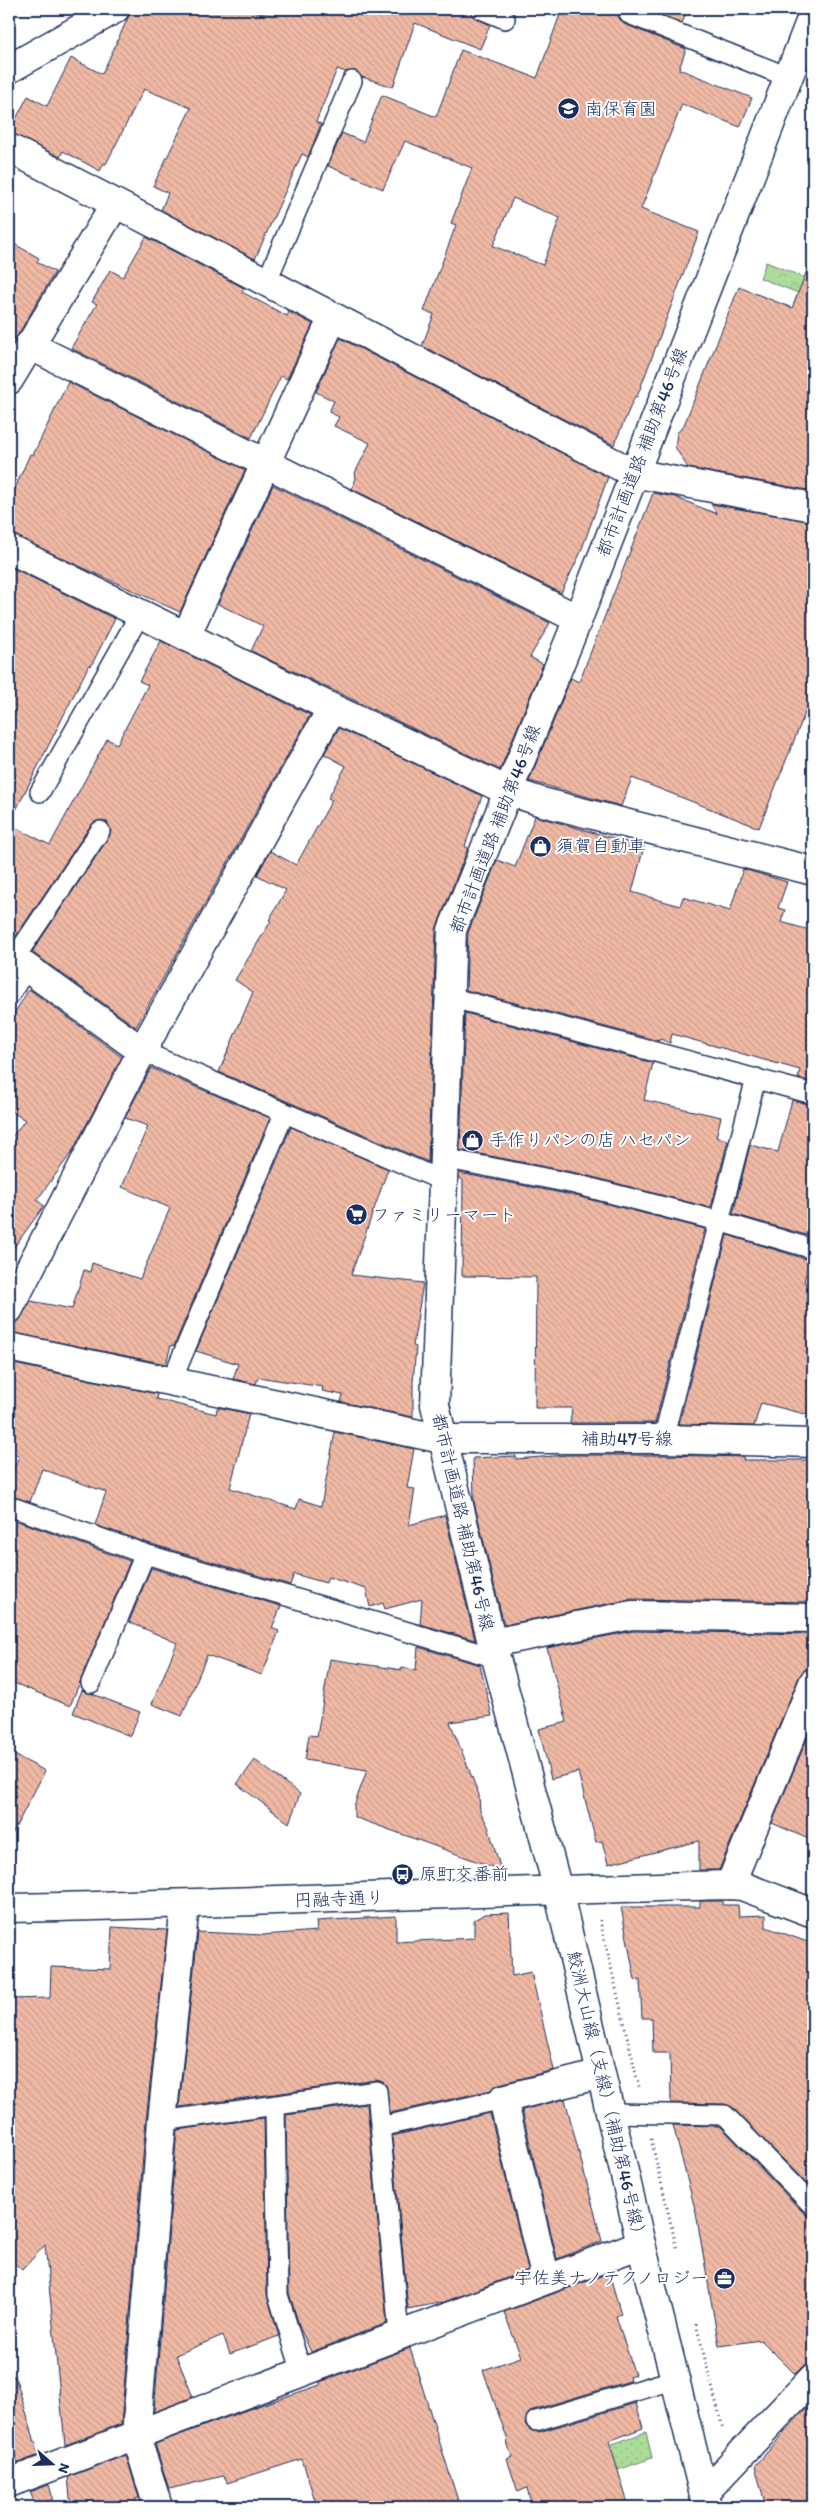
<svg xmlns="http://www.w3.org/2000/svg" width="822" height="2516" viewBox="0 0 822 2516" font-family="Itim,'Klee One',sans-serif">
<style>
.grass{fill:url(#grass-dots);stroke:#64857c}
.forest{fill:url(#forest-crowns);stroke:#64857c}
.building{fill:url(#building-back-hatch);stroke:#1b2f5e;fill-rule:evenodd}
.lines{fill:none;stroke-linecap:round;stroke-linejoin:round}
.lane-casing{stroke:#1b2f5e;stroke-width:22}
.street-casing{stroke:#1b2f5e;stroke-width:31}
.secondary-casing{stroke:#1b2f5e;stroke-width:31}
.path{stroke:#1b2f5e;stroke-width:3;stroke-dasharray:1 4;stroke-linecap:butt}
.lane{stroke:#fff;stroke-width:19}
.street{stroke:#fff;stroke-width:28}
.secondary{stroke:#fff;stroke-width:28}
.labels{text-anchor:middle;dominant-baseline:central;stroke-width:4;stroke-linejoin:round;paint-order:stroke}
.poi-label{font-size:18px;fill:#1b2f5e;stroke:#fff;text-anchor:start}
.street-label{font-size:18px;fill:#1b2f5e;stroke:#fff}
</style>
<defs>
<pattern id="grass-dots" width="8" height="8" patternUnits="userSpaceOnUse" patternTransform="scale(1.25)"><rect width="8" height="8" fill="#addb9a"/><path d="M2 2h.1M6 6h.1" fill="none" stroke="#94bc87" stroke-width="1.8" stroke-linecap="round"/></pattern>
<pattern id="forest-crowns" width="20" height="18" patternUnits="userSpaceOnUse" patternTransform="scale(1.25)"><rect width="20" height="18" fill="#addb9a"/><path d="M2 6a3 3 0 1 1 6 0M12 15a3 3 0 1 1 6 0" fill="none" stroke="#94bc87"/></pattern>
<pattern id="building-back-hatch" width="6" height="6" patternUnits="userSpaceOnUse" patternTransform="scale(1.25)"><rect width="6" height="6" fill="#f0b9a4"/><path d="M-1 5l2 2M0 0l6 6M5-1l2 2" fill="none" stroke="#cd9f90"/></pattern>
</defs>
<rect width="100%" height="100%" fill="#fff"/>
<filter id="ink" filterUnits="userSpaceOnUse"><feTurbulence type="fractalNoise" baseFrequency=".02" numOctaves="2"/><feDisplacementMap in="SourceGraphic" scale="10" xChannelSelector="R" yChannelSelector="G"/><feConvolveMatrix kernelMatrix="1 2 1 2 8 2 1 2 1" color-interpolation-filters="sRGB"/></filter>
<g filter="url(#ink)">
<path class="grass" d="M646,2432L652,2458L609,2473L601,2448Z"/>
<path class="forest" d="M766,262L813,281V299L760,278Z"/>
<path class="building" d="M132,9H252L260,14L280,9H470L472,16L490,25L480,49L415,23L393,87L362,77L356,71L346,72L337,69L316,122L321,124L308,157L302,154L255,259L161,210L168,193L153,186L191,108L144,89L106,164L104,163L100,171L63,151L60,157L9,132L28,96L47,106L71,58L102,74Z
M562,9H619L618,16L624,24L686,49L679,69L752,98L740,127L682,104L641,209L699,232L637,397L635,396L614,445L422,346L434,314L424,311L456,225L451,223L472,168L405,141L383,189L328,166L342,133L363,142L382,95L436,117L461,50L537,78ZM513,198L560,218L543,265L493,246Z
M646,9H688L682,23Z
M146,237L244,288L242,292L287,316L289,312L313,324L287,379L281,376L251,438L71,348L97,304L92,302L110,270L123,277Z
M9,241L39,258L37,262L55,272L9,350Z
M812,258L813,491L688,468L675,447L677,433L684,425L739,287L792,308Z
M340,338L608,477L580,554L561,593L352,489L356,478L355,473L370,443L334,426L339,417L329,412L334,401L316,392Z
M68,382L245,470L180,612L9,534V502L30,454L33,455Z
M273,485L550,623L530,657L543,664L500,770L251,651L263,626L218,604Z
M653,493L675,497L717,514L711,504L813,522V693L759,828L632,778L621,806L529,781L571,678L579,682Z
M9,566L115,619L91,666L89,665L9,824L50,845L107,739L117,744L148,685L139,681L161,641L310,715L136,1027L32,952L109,837L111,831L107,822L100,820L91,825L14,939L9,935Z
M339,728L482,796L465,846L468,848L436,929L428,1162L219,1072L253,992L235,980L271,921L269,920L286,890L257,875L270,851L296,865L332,800L328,798L346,766L324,754Z
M535,816L644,847L632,892L680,906L683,897L730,911L743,869L787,882L778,908L785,910L781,922L813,931V1082L798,1078L800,1070L672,1034L670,1043L660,1039L659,1041L466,990L468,933L497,860L515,867Z
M29,989L122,1057L72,1152L37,1200L44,1206L9,1254V1141L25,1120L9,1110V1022Z
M465,1013L653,1063L644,1100L721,1117L716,1137L728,1140L711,1208L577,1173L460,1150Z
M151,1068L270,1118L174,1346L171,1345L166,1364L9,1332V1324L18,1322L31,1301L72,1309L84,1270L90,1272L92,1263L140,1279L170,1208L122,1187L148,1126L125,1118Z
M792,1100L813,1105V1237L733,1214L750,1145L778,1152Z
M291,1127L388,1169L351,1275L423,1283L413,1346L416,1347L413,1382V1417L341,1402L343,1395L322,1391L323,1387L258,1377L256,1384L233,1379L238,1364L196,1351Z
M459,1173L572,1195L705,1229L655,1423H570L572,1408H535L536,1277L462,1276L463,1180L459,1178Z
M727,1235L809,1260L804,1282L813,1284V1416L761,1403L754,1426L679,1424Z
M9,1363L157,1394L156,1399L216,1414L217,1408H222L249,1414L230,1488L296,1509L299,1499L321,1506L335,1432L414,1449L407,1488L415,1489L409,1525L445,1515L475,1640L420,1624L422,1599L385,1609L383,1603L370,1607L366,1589L328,1577L326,1583L294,1574L290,1585L148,1543L95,1525L106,1492L42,1469L30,1502L9,1495V1481L19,1456L9,1453Z
M567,1455H663L744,1457L743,1460H812L813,1602L632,1599L504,1625L474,1502L473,1458L516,1456V1459Z
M9,1518L130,1561L70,1706L9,1681Z
M151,1568L281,1606L272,1628L279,1631L262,1675L207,1655L182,1716L152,1704L177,1643L129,1622Z
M633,1631L813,1634V1668L804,1670L799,1677L719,1870H699V1841L608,1864L602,1841L596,1842L578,1772L551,1779L539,1729L567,1722L547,1648Z
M418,1647L480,1665L492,1716L450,1722L479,1795L480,1811L488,1826L501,1870L354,1817V1806L367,1770L305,1760L309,1735L317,1736L330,1659L402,1670V1668L416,1670Z
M82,1690L140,1712L130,1736L73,1713Z
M813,1724V1841L772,1823Z
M9,1752L45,1771L9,1840Z
M255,1760L300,1794L289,1823L237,1784Z
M700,1901H723V1905H738L739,1916L766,1915V1927L813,1944V1987L806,2007L813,2010V2190L732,2107L725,2104L671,2103L670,2053H653L652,2018H642L640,1979L635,1980L621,1907H700Z
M509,1913L512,1976L531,1972L554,2070L499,2084L491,2090L390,2113L386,2085L376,2080L179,2107L198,1932L263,1935L317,1931L316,1921L396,1916V1942L474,1938V1920L485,1914Z
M112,1927L167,1930L146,2120L121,2424L65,2445L45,2245L22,2270L9,2258V1999L50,1998L51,1967L110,1969Z
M565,2099L602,2241L557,2259L522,2110Z
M367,2104L387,2323L311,2352L300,2328L289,2293L286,2115Z
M490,2113L528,2270L444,2302L408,2309L392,2136Z
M264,2118L267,2295L279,2336L230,2354L223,2335L176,2355L193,2397L154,2412L177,2130Z
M673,2125L720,2126L805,2214L813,2217V2363L802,2367L795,2374L761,2340L719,2346L696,2213Z
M609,2273L621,2314L616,2316L635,2375L629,2377L630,2381L533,2410L528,2414L525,2424L529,2429L539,2432L636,2403L643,2428L609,2441L629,2507H532L527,2488L518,2492L507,2459L512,2457L507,2442L508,2441L483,2370L521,2357L504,2312Z
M410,2348L460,2507H317L302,2459L227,2483L223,2476L169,2489L155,2444L252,2408L320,2385V2382Z
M15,2376L39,2455L18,2463L9,2442V2377Z
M813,2400V2485L804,2507H766L755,2466Z
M126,2455L139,2498L135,2499L138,2507H71L68,2477Z
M49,2485L53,2499L36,2506L30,2492Z"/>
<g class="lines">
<defs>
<path id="lane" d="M481,9L505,19
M629,14L788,77
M266,283L352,81
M40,792L140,614
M14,959L100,831
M9,996L26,969
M449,997L813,1094
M142,1051L443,1181
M443,1158L575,1184L718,1221L813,1249
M172,1380L284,1114
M663,1439L756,1078
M9,1506L145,1554L496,1658
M91,1683L145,1554
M275,2105L278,2295L302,2373
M610,2113L725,2115L813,2206
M162,2121L377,2091L399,2335
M380,2127L503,2099
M536,2421L676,2379"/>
<path id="street" d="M9,69L115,9
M9,148L633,473L813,507
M29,345L578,619
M9,380L115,204
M9,549L332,708L508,791L542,802L813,871
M186,636L333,317
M9,955L142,1051
M9,1309L142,1051L332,708
M9,1347L442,1439H663L813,1443
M492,1643L632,1615L813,1618
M730,1885L813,1683
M546,2280L503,2099L601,2074
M9,2483L641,2244
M704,2493L813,2378
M158,2507L136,2435L162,2121L185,1905"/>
<path id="secondary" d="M9,1908C249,1903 490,1891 730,1885L742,1886L813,1913
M707,2507L641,2244L558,1890L492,1643L435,1405L452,930L578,619L813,14"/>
</defs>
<use href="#lane" class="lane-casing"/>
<use href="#street" class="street-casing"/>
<use href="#secondary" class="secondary-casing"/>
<path class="path" d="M600,1920L639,2087
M651,2139L677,2250
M696,2324L723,2429"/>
<use href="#lane" class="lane"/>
<use href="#street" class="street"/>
<use href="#secondary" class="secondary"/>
</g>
</g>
<defs>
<symbol id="school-disc" viewBox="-11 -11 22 22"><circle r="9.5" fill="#1b2f5e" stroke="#fff"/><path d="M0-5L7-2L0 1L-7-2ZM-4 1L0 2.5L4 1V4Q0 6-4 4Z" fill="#fff"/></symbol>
<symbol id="shop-disc" viewBox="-11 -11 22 22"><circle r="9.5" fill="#1b2f5e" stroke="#fff"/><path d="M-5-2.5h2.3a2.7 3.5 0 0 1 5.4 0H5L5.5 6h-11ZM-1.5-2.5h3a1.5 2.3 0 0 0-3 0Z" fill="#fff"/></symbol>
<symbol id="supermarket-disc" viewBox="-11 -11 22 22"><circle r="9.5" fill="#1b2f5e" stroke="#fff"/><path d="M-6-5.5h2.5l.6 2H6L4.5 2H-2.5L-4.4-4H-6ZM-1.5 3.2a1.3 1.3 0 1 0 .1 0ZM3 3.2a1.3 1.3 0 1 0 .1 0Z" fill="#fff"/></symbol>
<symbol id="bus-disc" viewBox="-11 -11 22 22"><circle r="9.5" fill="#1b2f5e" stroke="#fff"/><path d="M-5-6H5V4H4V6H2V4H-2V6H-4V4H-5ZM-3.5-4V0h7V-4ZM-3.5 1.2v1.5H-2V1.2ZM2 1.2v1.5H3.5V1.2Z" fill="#fff"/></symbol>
<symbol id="office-disc" viewBox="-11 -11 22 22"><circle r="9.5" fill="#1b2f5e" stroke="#fff"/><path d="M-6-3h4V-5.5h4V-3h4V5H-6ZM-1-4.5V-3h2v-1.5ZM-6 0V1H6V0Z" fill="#fff"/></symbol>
</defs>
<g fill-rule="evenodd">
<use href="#school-disc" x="556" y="96" width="25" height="25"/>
<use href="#shop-disc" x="528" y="834" width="25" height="25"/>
<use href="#shop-disc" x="460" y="1128" width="25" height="25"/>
<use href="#supermarket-disc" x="344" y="1202" width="25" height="25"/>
<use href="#bus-disc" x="390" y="1862" width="25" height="25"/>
<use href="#office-disc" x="712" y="2266" width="25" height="25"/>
</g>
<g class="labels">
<g class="poi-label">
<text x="585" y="109">南保育園</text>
<text x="556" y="846">須賀自動車</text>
<text x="489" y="1140">手作りパンの店 ハセパン</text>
<text x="372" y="1215">ファミリーマート</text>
<text x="419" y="1874">原町交番前</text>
<text x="708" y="2278" text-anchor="end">宇佐美ナノテクノロジー</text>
</g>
<g class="street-label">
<text transform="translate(642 452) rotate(-69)">都市計画道路 補助第46号線</text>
<text transform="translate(495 829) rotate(-69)">都市計画道路 補助第46号線</text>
<text x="627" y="1439">補助47号線</text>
<text transform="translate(463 1522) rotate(77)">都市計画道路 補助第46号線</text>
<text transform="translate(339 1899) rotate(-2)">円融寺通り</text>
<text transform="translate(607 2097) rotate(77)">鮫洲大山線（支線）（補助第46号線）</text>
</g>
</g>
<rect width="822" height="2516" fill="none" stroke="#fff" stroke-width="30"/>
<rect x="15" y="15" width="792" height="2486" fill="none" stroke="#1b2f5e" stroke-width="2" filter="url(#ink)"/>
<g transform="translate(52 2464) rotate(110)" stroke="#ffffff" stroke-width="4" paint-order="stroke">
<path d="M0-4L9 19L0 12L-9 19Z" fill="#1b2f5e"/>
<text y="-8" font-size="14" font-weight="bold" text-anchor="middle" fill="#1b2f5e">N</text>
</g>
</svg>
